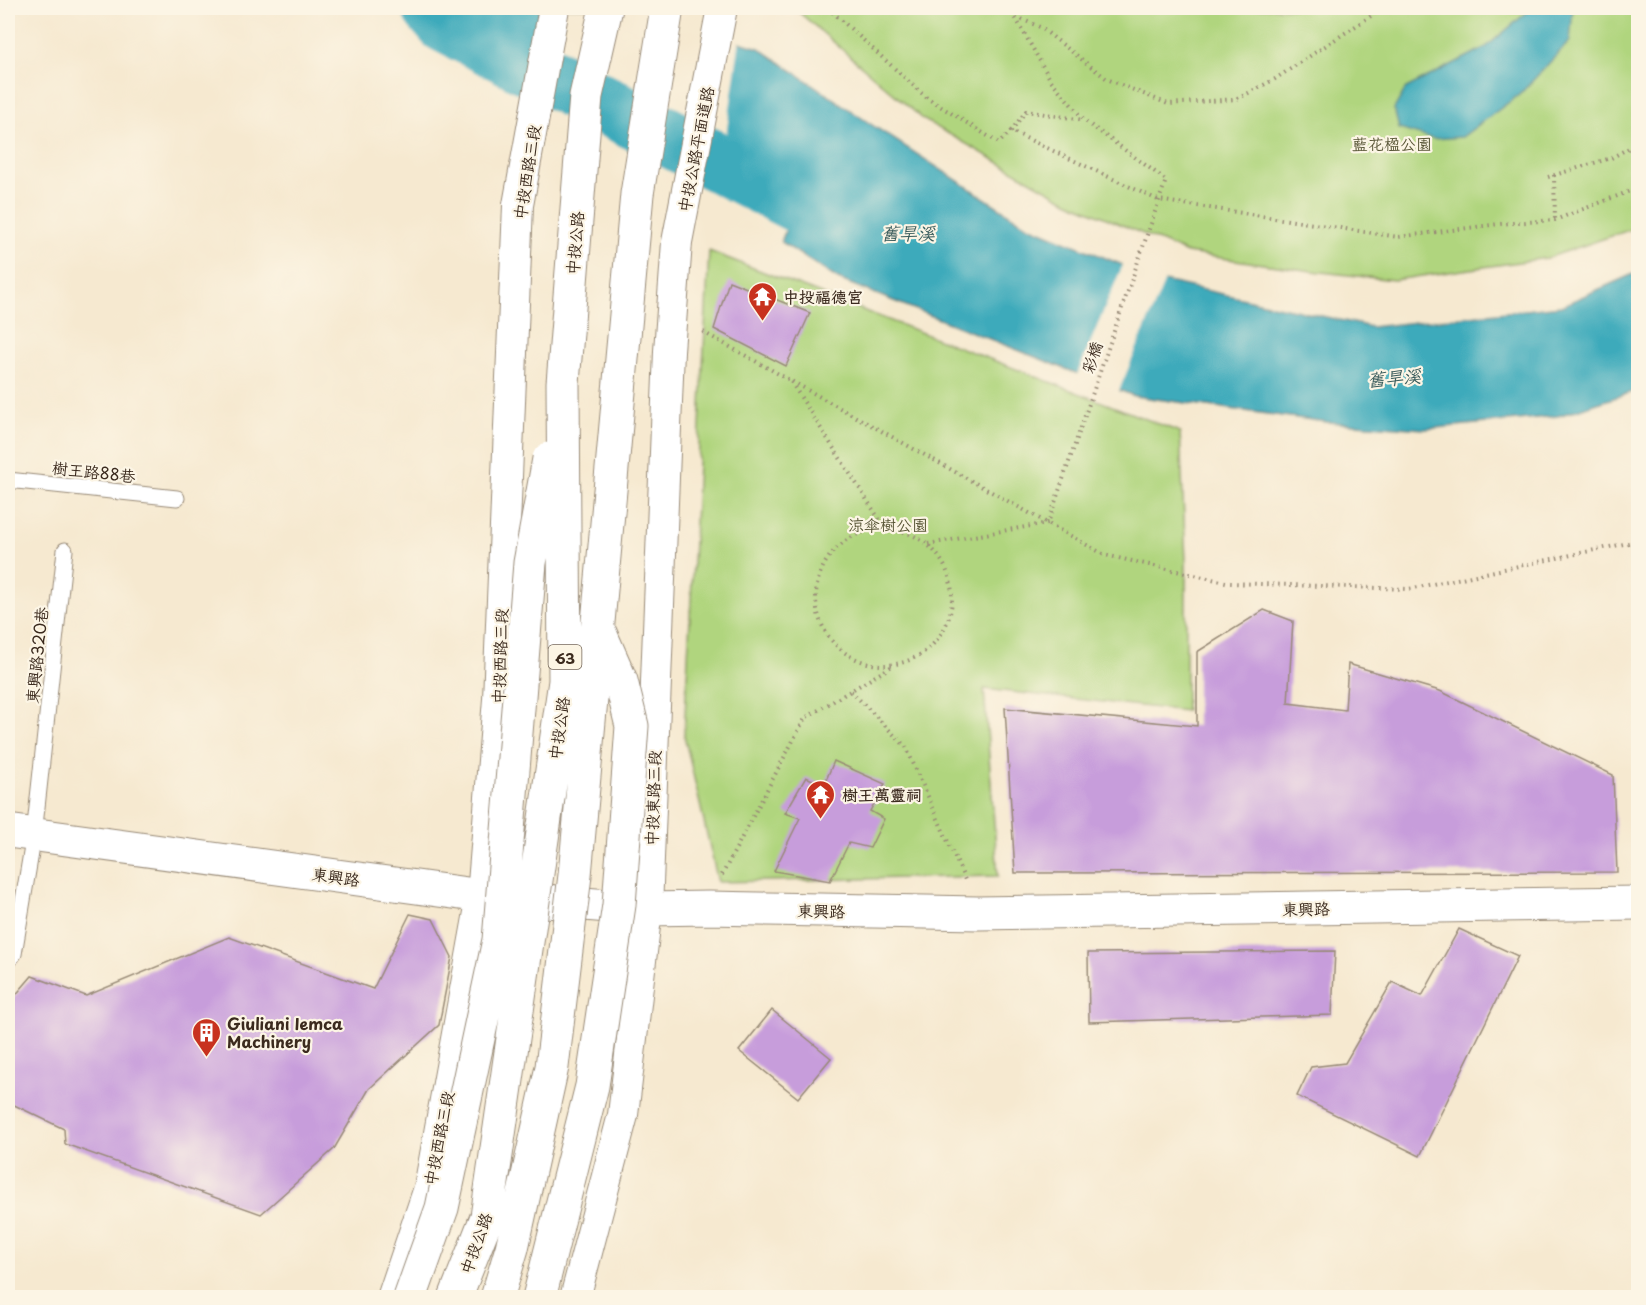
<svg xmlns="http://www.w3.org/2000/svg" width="1646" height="1305" viewBox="0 0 1646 1305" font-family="'Playpen Sans','LXGW WenKai TC',sans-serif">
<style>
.green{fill:#b0d57e;stroke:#76804e;stroke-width:1.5}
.water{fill:#3caabb;stroke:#3c6a6c;stroke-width:1.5}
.pier{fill:#f6e9d0}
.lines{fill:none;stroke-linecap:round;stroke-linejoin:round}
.river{stroke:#3caabb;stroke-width:60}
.building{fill:#c79ddb}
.lane-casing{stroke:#988a77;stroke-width:17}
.street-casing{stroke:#988a77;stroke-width:32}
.secondary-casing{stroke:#988a77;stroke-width:35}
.path{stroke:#988a77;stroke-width:4;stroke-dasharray:1.5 4.5;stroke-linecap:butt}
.lane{stroke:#fff;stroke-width:15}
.street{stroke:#fff;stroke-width:30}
.secondary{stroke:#fff;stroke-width:33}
.primary-bridge-casing{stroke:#988a77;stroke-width:35;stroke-linecap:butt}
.primary-bridge{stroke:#fff;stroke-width:33}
.labels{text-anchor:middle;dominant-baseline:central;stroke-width:4.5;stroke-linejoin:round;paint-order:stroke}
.shield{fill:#fcf5e5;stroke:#75675a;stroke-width:1.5}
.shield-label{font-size:15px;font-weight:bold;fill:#3b2a1e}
.park-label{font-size:16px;fill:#585536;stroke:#fcf5e5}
.street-label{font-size:16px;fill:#3b2a1e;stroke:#fcf5e5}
.poi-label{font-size:16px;font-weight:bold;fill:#3b2a1e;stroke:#fcf5e5;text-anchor:start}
.water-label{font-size:18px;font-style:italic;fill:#3b5d5d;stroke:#fcf5e5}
</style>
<rect width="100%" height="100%" fill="#fcf5e5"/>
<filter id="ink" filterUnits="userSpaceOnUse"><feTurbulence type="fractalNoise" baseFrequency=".0167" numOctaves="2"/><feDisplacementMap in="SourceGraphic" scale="12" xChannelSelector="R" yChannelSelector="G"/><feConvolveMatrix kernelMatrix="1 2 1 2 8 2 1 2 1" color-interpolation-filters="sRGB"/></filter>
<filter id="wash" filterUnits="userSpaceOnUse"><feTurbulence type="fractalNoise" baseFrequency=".008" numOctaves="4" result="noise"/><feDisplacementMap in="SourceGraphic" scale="24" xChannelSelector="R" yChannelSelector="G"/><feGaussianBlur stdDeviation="1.35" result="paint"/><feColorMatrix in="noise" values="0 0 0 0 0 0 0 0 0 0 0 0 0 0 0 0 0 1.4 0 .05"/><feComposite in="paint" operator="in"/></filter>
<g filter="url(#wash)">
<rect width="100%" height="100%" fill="#f6e9d0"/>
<path class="green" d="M794,8H1638V227L1547,258L1394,280L1312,271L1187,253L1067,201L924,120Z
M709,251L1180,432L1186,561V711L984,689L998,876L718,882L684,735Z"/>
<path class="water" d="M401,8H628L759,48L875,127L1026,225L1159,280L1371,327L1561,306L1638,272V390L1558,416L1425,429L1327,422L1134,396L838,279L781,242L787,227L813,239L840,206L802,173L472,64L434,41Z
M1532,8H1573L1570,41L1520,94L1462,137L1433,139L1399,129L1394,109L1406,88L1486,47Z"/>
<path class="pier" d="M545,8H638L740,39L724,150L532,87Z
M1124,262L1166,278L1118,393L1076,377Z"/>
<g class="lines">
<path class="river" d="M432,8L445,23L903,257"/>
</g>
<g id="blocks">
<path class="building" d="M729,281L810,313L786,366L714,329Z
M1264,610L1293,621L1288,703L1345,710L1348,664L1440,691L1613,775L1617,872L1015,873L1005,708L1197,726V652Z
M834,761L885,784L870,811L884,819L870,848L849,843L830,881L774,871L800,818L785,813L806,777L824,785Z
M410,914L433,919L452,957L439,1025L369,1089L334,1149L261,1214L65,1144L64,1129L8,1102V1004L32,976L86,996L229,937L373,989Z
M1459,929L1518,956L1420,1156L1297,1096L1311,1067L1345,1063L1392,982L1422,996Z
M1335,951L1332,1015L1089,1022L1088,953Z
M772,1010L831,1058L798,1098L739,1051Z"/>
</g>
</g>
<g filter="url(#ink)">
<use href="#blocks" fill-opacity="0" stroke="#988a77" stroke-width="1.5"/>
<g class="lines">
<defs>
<path id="lane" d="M8,480L177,498
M8,962L14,954L34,835L65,550"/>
<path id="street" d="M392,1298L429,1188L482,896L498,699L518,205L554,8
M575,1298L623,1115L647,909L669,351L677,242L722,8"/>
<path id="secondary" d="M8,831L482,896L647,909L709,908L978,913L1638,903"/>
</defs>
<use href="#lane" class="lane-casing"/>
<use href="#street" class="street-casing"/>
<use href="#secondary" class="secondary-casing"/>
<path class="path" d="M828,8L927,98L999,143L1011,131L1158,200L1398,237L1499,224L1555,220L1638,188
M1016,17L1040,27L1107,79L1168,104L1237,99L1275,79L1383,8
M1011,131L1026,111L1084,120
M1554,175L1555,220
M1548,177L1611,158L1638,143
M703,332L1105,555L1230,583L1409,589L1638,541
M791,382L885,528
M816 597a68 68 0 1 1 136 0a68 68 0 1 1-136 0Z
M928,544L1048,523L1166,180L1085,121L1050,79L1010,8
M851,691L906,747L965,880
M722,875L805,718L894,665"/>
<use href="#lane" class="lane"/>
<use href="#street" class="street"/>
<use href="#secondary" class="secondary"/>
<defs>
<path id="primary-bridge" d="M410,1298L442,1208L499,940L530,563L549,459
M455,1298L487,1217L565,681L563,383L586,96L606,8
M497,1298L512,1248L552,1067L575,875L637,194L667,8
M539,1298L592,1086L619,905L632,726L621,681L600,633"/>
</defs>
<use href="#primary-bridge" class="primary-bridge-casing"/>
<use href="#primary-bridge" class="primary-bridge"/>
</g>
</g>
<defs>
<symbol id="temple-pin" viewBox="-11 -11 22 30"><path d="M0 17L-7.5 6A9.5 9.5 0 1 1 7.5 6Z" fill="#c8321e" stroke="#fcf5e5"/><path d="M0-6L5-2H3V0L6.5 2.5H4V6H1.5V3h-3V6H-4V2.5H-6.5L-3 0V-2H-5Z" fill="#fff"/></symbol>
<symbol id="building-pin" viewBox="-11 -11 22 30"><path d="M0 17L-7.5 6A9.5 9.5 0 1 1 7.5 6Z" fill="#c8321e" stroke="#fcf5e5"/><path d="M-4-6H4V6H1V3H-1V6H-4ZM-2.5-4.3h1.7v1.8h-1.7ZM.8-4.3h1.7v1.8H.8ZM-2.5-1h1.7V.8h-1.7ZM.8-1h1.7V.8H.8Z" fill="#fff"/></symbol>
</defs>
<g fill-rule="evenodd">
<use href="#temple-pin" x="746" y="280" width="33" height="45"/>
<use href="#temple-pin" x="804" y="778" width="33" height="45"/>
<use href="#building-pin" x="190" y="1016" width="33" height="45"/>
</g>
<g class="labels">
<rect class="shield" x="548.5" y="645" width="33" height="24" rx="4.5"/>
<g class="shield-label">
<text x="565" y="657">63</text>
</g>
<g class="park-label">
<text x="1392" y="143">藍花楹公園</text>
<text x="888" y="524">涼傘樹公園</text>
</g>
<g class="street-label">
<text transform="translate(695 149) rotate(-79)">中投公路平面道路</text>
<text transform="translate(526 172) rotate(-81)">中投西路三段</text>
<text transform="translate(574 243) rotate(-85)">中投公路</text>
<text transform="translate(1091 357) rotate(-71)">彩橋</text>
<text transform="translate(94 471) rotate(6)">樹王路88巷</text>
<text transform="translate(36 655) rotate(-84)">東興路320巷</text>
<text transform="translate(499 656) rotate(-88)">中投西路三段</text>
<text transform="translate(558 728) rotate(-82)">中投公路</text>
<text transform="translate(652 798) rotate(-88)">中投東路三段</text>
<text transform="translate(336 876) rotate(8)">東興路</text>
<text transform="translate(1306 908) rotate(-1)">東興路</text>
<text transform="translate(821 910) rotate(1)">東興路</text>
<text transform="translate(438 1138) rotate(-79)">中投西路三段</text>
<text transform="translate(475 1243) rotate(-70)">中投公路</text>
</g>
<g class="poi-label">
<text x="783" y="296">中投福德宮</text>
<text x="842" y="794">樹王萬靈祠</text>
<text x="227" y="1023">Giuliani Iemca<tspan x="227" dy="18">Machinery</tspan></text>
</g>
<g class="water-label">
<text x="908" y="232">舊旱溪</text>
<text transform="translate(1394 377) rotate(-5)">舊旱溪</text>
</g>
</g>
<rect width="1646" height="1305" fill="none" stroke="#fcf5e5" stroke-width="30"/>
</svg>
